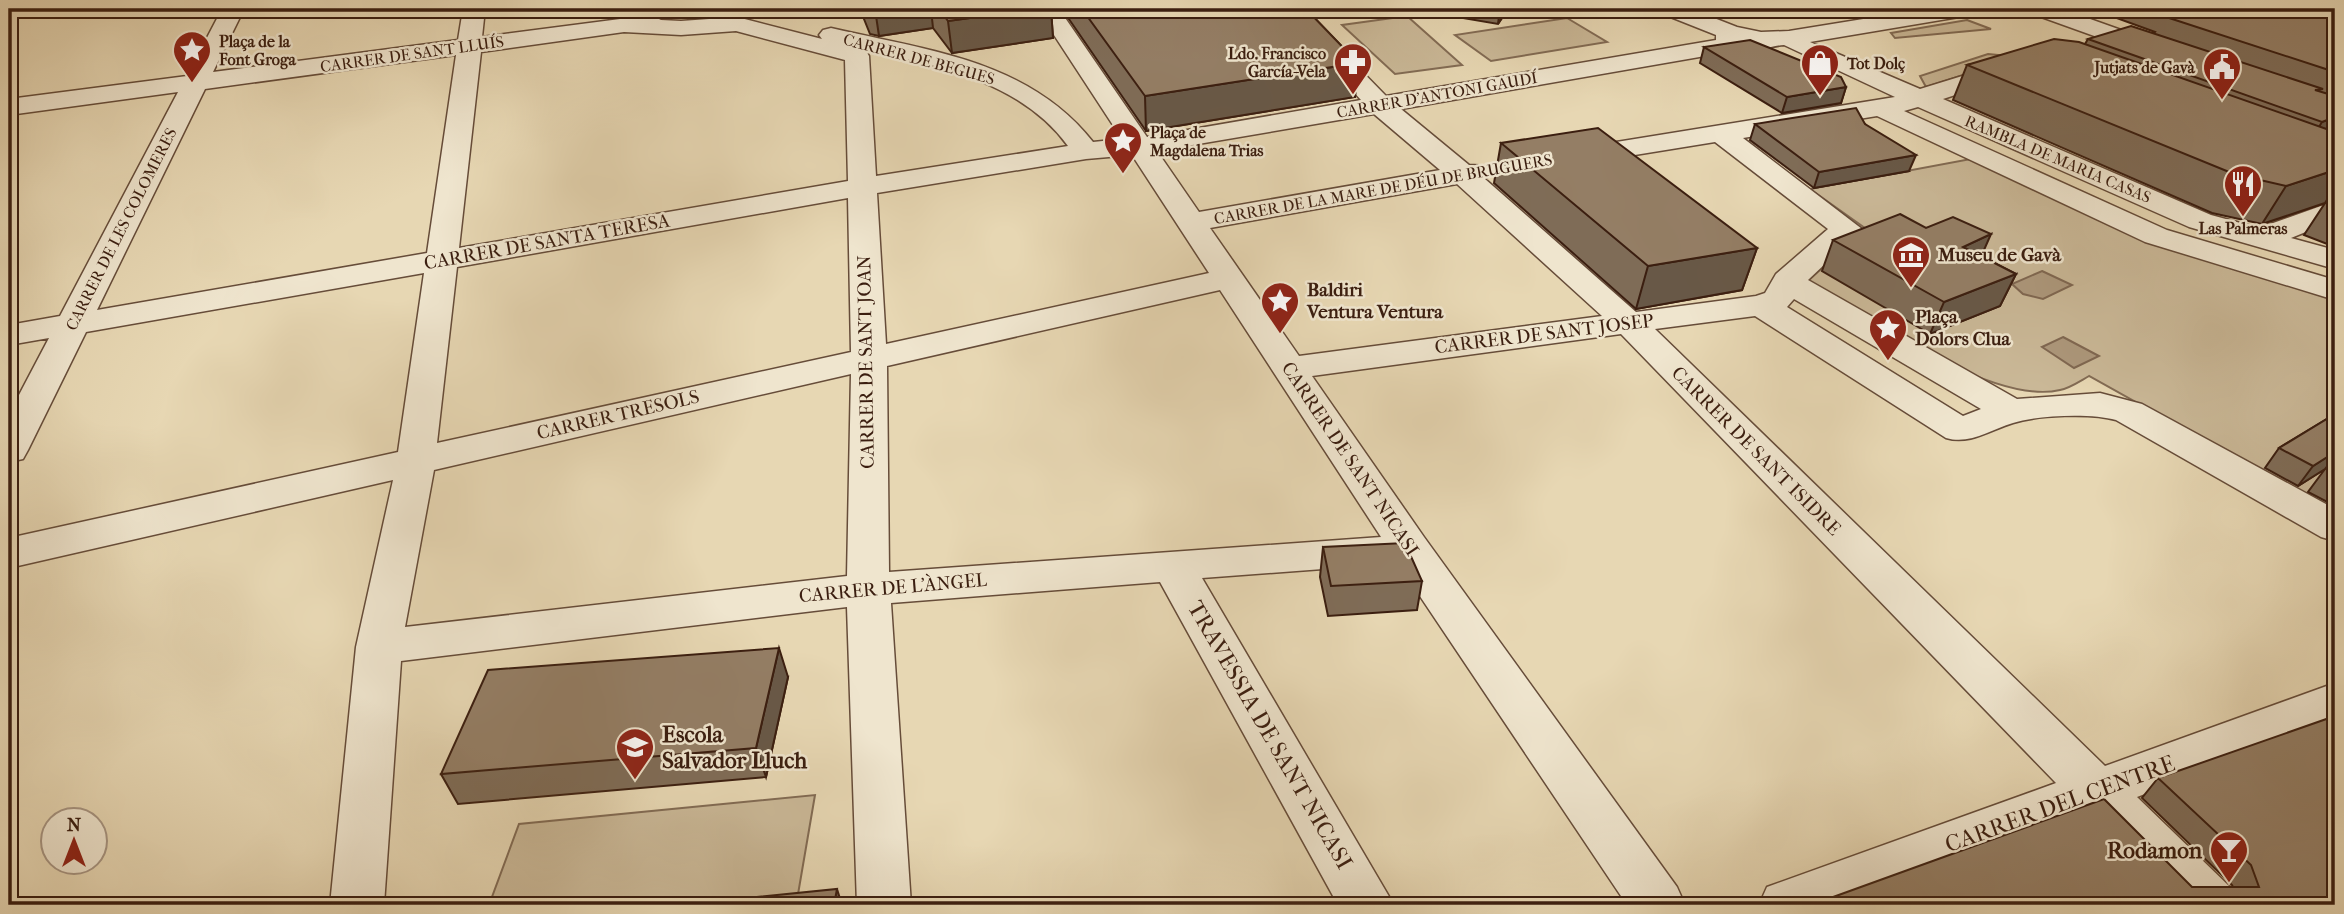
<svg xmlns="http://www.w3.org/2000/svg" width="2344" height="914" viewBox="0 0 2344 914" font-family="'IM FELL French Canon',serif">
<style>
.green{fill:#cab897;stroke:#826b54;stroke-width:2}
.water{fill:#ad987c;stroke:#7f6751;stroke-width:2}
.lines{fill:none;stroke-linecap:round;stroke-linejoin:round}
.street-casing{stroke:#664c39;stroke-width:3}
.street{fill:#efe5ce;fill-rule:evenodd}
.wall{fill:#7f6c57;stroke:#3b1e10;stroke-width:2}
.shaded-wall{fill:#685847;stroke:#3b1e10;stroke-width:2}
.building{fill:#947e65;stroke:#3b1e10;stroke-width:2}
.labels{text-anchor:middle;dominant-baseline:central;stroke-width:5;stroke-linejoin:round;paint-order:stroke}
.far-poi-label{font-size:16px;font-weight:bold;fill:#3b1e10;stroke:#efe5ce;text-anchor:start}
.far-street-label{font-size:16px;fill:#3b1e10;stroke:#efe5ce}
.street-label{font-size:19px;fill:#3b1e10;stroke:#efe5ce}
.poi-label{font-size:19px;font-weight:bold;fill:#3b1e10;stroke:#efe5ce;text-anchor:start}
.near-poi-label{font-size:23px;font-weight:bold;fill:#3b1e10;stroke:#efe5ce;text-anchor:start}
.near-street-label{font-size:23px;fill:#3b1e10;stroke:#efe5ce}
</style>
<rect width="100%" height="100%" fill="#e7d7b3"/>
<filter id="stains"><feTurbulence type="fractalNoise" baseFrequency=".00286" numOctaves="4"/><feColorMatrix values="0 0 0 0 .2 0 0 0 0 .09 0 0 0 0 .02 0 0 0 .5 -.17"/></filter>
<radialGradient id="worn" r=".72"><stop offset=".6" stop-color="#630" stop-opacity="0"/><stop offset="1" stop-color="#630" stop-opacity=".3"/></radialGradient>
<path class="green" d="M1407,16L1462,65L1395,74L1342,25Z
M1567,18L1607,42L1491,61L1455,35Z
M1967,20L1991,29L1895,38L1891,33Z
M1988,54L2019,57L1926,87L1920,76Z
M1976,158L2164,245L2335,297V487L2304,496L2089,376C2080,381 2070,388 2060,390C1993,406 1865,316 1808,281L1865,228L1810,189Z
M815,795L797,900L746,905H489L519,824Z"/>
<path class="water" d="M2042,271L2072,285L2043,299L2023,294L2012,284Z
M2063,337L2099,356L2074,368L2042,347Z"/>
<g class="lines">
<defs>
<path id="street" d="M222,9H244L213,72L458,40L463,9H485L482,37L651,15L661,20L681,21L737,17L822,39L819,35L823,30L831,28C926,50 1029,60 1093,142L1122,139L1037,9H1059L1147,137L1361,100L1278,9H1301L1386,96L1716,40V35L1663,14L1660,9H1691L1737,27L1761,32L1789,31L1925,9H1976L1973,14L1965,16L1810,42L1920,89L1998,65H2016L2019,70L2016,75L1943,99L2211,215L2259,228L2335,201V220L2291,238L2335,250V269L2189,227L1918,107L1904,111L2167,230L2335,280V300L2145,242L1877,116L1743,138L1862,229L1808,280L2017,399L2100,393L2142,404L2335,509V541L2321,537L2116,420C2092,413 2038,415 2013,423C1990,430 1970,445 1946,438L1755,316L1655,329L2105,766L2335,683V721L2137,797L2230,887L2238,905H2175L2088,815L1851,905H1759L1767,887L2056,783L1621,334L1312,376L1424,537L1677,887L1685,905H1627L1393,556L1391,560L1376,565L1202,578L1394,905H1338L1160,582L891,603L911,905H857L847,607L401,661L384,905H330L356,647L393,480L9,568V538L398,452L424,273L86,332L28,450L23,459L9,462V414L49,338L9,345V325L60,316L178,92L9,115V99L187,76ZM736,31L845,60L848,181L459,248L481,52L624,32L681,35ZM842,45C922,63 1016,75 1068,146L876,176L869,56L866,51ZM1784,45L1895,97L1573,149L1563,151L1559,157L1563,163L1573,165L1715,142L1828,229L1776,274L1765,293L1756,296L1636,312L1485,179L1493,172L1489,166L1469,165L1401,109L1734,51C1754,56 1766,46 1784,45ZM456,55L427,253L97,310L205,89ZM1374,114L1440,170L1199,212L1157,151ZM1132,155L1209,273L886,344L877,193L1086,159ZM1457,184L1602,316L1299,356L1210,228ZM848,198L851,352L437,443L457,267ZM1220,290L1381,537L889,572L887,366ZM1794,299L1981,409L1963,416L1787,307ZM851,374L847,576L405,627L434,470Z
M2030,9H2062L2166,46L2170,51L2166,56H2150L2033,14Z"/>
</defs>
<use href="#street" class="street-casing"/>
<use href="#street" class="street"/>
</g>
<path class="wall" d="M860,9H1051L1053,38L952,53L933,28L879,36L870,34Z
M1062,9H1306L1358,63L1355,97L1146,131Z
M1410,9H1508L1498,24Z
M1708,9H1851L1809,17H1718L1708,13Z
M2114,9H2335V247L2304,235L2325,203L2262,224L2212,213L1953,100L1967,65L2085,44L2088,39L2154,33L2155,32L2111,16Z
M1704,47L1846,87L1841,103L1782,113L1700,63Z
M1755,124H1865L1909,171L1814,188L1750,140Z
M1501,143L1757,248L1742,290L1636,309L1494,183Z
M1833,240L1981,256L2016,274L2000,306L1930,334L1822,271Z
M2335,414V506L2308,492L2325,469L2298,486L2265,468L2279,448Z
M1323,547L1422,581L1417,610L1328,616L1320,577Z
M788,677L766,777L458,804L441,774Z
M2158,778L2335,905L2192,887H2233L2232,885L2142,798Z"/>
<path class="shaded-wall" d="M875,9H931L933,28L879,36Z
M1037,9H1051L1053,38L952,53L948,21Z
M1500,9H1508L1498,24Z
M1811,9H1851L1809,17Z
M1358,63L1355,97L1146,131L1145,96Z
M1846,87L1841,103L1782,113L1787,97Z
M2335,117V135L2308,145L2322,122Z
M1916,155L1909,171L1814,188L1819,172Z
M2335,170V196L2330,195L2325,203L2262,224L2286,186Z
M1991,234L1977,266L1963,247Z
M1757,248L1742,290L1636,309L1648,266Z
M2016,274L2000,306L1930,334L1944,302Z
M2335,452V456L2325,469L2298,486L2313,466Z
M779,648L788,677L766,777L756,748Z
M837,889L842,905H834Z"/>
<path class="building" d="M939,9H1037L948,21Z
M1082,9H1306L1358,63L1145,96Z
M2157,9H2335V72L2163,16L2170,14Z
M2131,26L2323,89L2315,90L2335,96V117L2322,122L2088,39Z
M2054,39L2079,42L2335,132V170L2286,186L2234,174L1967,65Z
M1750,40L1841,77L1846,87L1787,97L1704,47Z
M1856,108L1865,124L1916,155L1819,172L1755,124Z
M1598,128L1757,248L1648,266L1501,143Z
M1900,214L1926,228L1953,217L1991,234L1963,247L2016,274L1944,302L1833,240Z
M2335,414V452L2313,466L2279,448Z
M1405,543L1422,581L1331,586L1323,547Z
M779,648L756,748L441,774L488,670Z
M2335,716V905H1811L2104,799L2192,887H2259L2251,865L2158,778Z
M837,889L834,905H677Z"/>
<defs>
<symbol id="sight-pin" viewBox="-11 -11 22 30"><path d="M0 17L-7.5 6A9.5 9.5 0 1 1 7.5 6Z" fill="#8f2418" stroke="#efe5ce"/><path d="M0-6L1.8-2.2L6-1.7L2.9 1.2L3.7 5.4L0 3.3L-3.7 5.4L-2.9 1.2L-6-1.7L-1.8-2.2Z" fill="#fff"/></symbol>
<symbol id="pharmacy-pin" viewBox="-11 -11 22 30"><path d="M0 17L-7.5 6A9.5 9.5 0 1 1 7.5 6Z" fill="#8f2418" stroke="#efe5ce"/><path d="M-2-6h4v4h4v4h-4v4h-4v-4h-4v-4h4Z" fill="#fff"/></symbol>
<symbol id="shop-pin" viewBox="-11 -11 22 30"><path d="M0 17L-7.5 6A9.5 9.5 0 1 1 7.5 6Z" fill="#8f2418" stroke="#efe5ce"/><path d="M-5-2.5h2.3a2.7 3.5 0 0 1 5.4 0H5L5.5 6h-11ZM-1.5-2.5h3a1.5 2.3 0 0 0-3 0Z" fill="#fff"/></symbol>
<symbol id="civic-pin" viewBox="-11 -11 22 30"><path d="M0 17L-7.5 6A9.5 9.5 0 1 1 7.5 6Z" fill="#8f2418" stroke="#efe5ce"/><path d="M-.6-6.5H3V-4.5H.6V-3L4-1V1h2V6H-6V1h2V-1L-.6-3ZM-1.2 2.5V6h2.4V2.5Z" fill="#fff"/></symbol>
<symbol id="restaurant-pin" viewBox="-11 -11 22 30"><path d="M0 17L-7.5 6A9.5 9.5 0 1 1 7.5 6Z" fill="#8f2418" stroke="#efe5ce"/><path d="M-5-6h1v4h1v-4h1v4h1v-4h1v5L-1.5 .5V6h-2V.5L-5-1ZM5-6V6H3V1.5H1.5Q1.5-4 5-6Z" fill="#fff"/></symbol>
<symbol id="museum-pin" viewBox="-11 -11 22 30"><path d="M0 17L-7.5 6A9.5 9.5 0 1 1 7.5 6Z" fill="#8f2418" stroke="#efe5ce"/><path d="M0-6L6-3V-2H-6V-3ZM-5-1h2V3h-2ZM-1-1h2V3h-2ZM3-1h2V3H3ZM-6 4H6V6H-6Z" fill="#fff"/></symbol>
<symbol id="school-pin" viewBox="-11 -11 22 30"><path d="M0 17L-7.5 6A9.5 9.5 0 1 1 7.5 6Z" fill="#8f2418" stroke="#efe5ce"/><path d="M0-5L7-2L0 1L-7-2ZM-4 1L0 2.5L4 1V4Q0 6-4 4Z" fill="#fff"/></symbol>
<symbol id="bar-pin" viewBox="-11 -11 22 30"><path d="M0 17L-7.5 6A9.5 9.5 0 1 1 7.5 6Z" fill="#8f2418" stroke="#efe5ce"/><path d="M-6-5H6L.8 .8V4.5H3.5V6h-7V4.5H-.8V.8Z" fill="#fff"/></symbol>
</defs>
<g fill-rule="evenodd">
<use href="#sight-pin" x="170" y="28" width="44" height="60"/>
<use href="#pharmacy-pin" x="1331" y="40" width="44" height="60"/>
<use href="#shop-pin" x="1798" y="41" width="44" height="60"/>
<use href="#civic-pin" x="2200" y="45" width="44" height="60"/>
<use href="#sight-pin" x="1101" y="119" width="44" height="60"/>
<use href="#restaurant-pin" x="2221" y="162" width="44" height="60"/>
<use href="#museum-pin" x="1889" y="233" width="44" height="60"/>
<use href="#sight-pin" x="1258" y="279" width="44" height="60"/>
<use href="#sight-pin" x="1866" y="306" width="44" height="60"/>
<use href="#school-pin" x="613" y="725" width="44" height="60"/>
<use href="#bar-pin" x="2207" y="828" width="44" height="60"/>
</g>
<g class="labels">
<g class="far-poi-label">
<text x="219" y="41">Plaça de la<tspan x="219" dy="18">Font Groga</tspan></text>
<text x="1326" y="53" text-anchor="end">Ldo. Francisco<tspan x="1326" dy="18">García-Vela</tspan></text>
<text x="1847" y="63">Tot Dolç</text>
<text x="2195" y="67" text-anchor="end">Jutjats de Gavà</text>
<text x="1150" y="132">Plaça de<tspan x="1150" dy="18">Magdalena Trias</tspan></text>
<text x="2243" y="228" text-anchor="middle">Las Palmeras</text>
</g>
<g class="far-street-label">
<text transform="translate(412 54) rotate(-8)">CARRER DE SANT LLUÍS</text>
<text transform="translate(919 59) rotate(15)">CARRER DE BEGUES</text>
<text transform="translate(1437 95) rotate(-10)">CARRER D'ANTONI GAUDÍ</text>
<text transform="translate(2058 159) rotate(23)">RAMBLA DE MARIA CASAS</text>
<text transform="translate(1383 189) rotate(-10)">CARRER DE LA MARE DE DÉU DE BRUGUERS</text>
<text transform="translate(121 229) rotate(-63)">CARRER DE LES COLOMERES</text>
</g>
<g class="street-label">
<text transform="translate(547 242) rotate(-10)">CARRER DE SANTA TERESA</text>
<text transform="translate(1544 334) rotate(-7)">CARRER DE SANT JOSEP</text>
<text transform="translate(866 362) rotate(-91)">CARRER DE SANT JOAN</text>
<text transform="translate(618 415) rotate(-13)">CARRER TRESOLS</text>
<text transform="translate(1756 451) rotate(45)">CARRER DE SANT ISIDRE</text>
<text transform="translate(1350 459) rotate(56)">CARRER DE SANT NICASI</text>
<text transform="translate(893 588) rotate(-5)">CARRER DE L'ÀNGEL</text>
</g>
<g class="poi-label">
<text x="1938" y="255">Museu de Gavà</text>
<text x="1307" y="290">Baldiri<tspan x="1307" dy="22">Ventura Ventura</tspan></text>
<text x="1915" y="317">Plaça<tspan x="1915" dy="22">Dolors Clua</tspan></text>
</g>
<g class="near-poi-label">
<text x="662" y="734">Escola<tspan x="662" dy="26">Salvador Lluch</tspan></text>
<text x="2202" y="850" text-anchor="end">Rodamon</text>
</g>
<g class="near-street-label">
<text transform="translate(1270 735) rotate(60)">TRAVESSIA DE SANT NICASI</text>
<text transform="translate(2060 804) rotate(-20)">CARRER DEL CENTRE</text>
</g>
</g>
<rect width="2344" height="914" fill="none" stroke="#e7d7b3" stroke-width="35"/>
<rect x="10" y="10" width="2323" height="893" fill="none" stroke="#3b1e10" stroke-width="3.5"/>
<rect x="18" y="18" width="2309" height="879" fill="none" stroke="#3b1e10" stroke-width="2"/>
<g transform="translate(74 841)"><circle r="33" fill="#efe5ce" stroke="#a79582" stroke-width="2"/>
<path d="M0-5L12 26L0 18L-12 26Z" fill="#8f2418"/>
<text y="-10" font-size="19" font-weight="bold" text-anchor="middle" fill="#3b1e10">N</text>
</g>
<rect width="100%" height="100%" filter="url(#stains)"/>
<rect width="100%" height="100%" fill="url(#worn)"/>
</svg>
